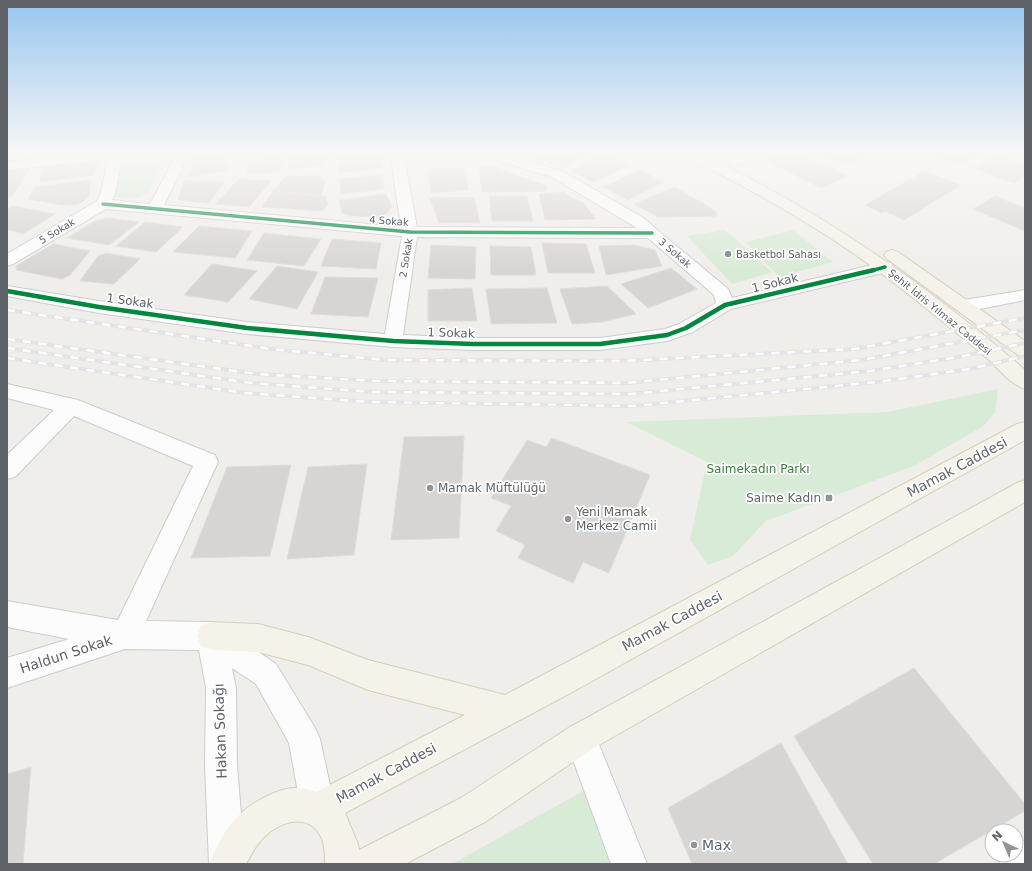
<svg xmlns="http://www.w3.org/2000/svg" width="1032" height="871" viewBox="0 0 1032 871" font-family="'DejaVu Sans',sans-serif">
<style>
.green{fill:#d8ebd6}
.building{fill:#d6d5d3;stroke:#deddd9}
.lines{fill:none;stroke-linecap:round;stroke-linejoin:round}
.minor-casing{stroke:#cbcccc;stroke-width:2}
.major-casing{stroke:#d7ceb8;stroke-width:2}
.minor{fill:#fdfcfc;fill-rule:evenodd}
.major{fill:#f4f2e9;fill-rule:evenodd}
.rail-casing{stroke:#e4e4e4;stroke-width:4}
.rail{stroke:#fff;stroke-width:2.5;stroke-dasharray:8;stroke-linecap:butt}
.cycleway-far1-casing{stroke:#fff;stroke-width:5}
.cycleway-casing{stroke:#fff;stroke-width:6}
.cycleway-far1{stroke:#00873e;stroke-width:3.5}
.cycleway{stroke:#00873e;stroke-width:4.5}
.poi-dot{fill:#919496;stroke:#fff;stroke-width:1.5}
.labels{text-anchor:middle;dominant-baseline:central;stroke-width:3.5;stroke-linejoin:round;paint-order:stroke}
.far-street-label{font-size:10px;fill:#5f6368;stroke:#fff}
.far-poi-label{font-size:10px;fill:#5f6368;stroke:#fff;text-anchor:start}
.street-label{font-size:12px;fill:#5f6368;stroke:#fff}
.park-label{font-size:12px;fill:#348238;stroke:#fff}
.poi-label{font-size:12px;fill:#5f6368;stroke:#fff;text-anchor:start}
.near-street-label{font-size:14px;fill:#5f6368;stroke:#fff}
.near-poi-label{font-size:14px;fill:#5f6368;stroke:#fff;text-anchor:start}
</style>
<rect width="100%" height="100%" fill="#efeeea"/>
<path class="green" d="M158,152H167L149,193L137,198L112,197L122,156Z
M725,230L772,272L732,284L687,236Z
M793,230L833,262L779,277L746,242Z
M998,389L995,413L982,427L914,466L766,521L733,556L708,565L690,540L707,462L626,422L888,412Z
M585,790L610,864H452Z"/>
<path class="building" d="M7,152H36L7,155Z
M225,152L228,170L188,177L195,156Z
M288,152H323L325,165L289,169Z
M377,152L383,168L339,173L338,156Z
M542,152H589L563,168L534,158Z
M785,152H795L848,176L821,188L764,160Z
M812,152H861L867,154L849,165Z
M935,152H979L962,164L931,154Z
M602,154L629,165L593,182L571,171Z
M996,154L1025,164V175L1014,183L973,168Z
M282,158L279,172L247,174L249,160Z
M101,160L93,175L39,182L45,167Z
M478,167H494L547,186L546,191L482,192Z
M465,168L468,190L431,193L428,169Z
M30,169L12,196L7,197V171Z
M640,170L664,182L628,200L603,187Z
M925,171L961,185L904,220L885,211L882,213L865,205Z
M383,175L384,189L341,194L340,179Z
M286,176H318L321,178L325,183L321,196L273,191Z
M239,179L271,181L249,207L215,204Z
M91,180L89,195L84,201L75,205H61L28,199L35,187Z
M184,181L225,182L208,203L178,200Z
M675,187L706,205L716,212L717,216L658,217L634,204Z
M273,191L325,196L328,205L322,211L262,207Z
M564,192L570,197L583,203L596,219L545,220L539,194Z
M386,194L392,207L387,213L380,217L352,216L342,213L339,200Z
M489,196H527L533,221H492Z
M995,196L1025,208V231L973,209Z
M474,197L480,223H439L430,198Z
M13,206L55,214L23,234L7,229V210Z
M109,218L139,222L109,245L67,238L95,221Z
M145,222L183,227L156,252L116,246Z
M199,226L252,231L235,258L173,252Z
M264,233L321,239L304,266L247,260Z
M332,239L381,243L376,269L321,266Z
M542,243L586,244L595,273H548Z
M53,244L90,251L70,275L62,279L16,270V266Z
M431,245L476,247L475,279L428,278Z
M634,245L655,250L662,266L606,275L599,246Z
M490,246L531,247L536,275H491Z
M106,253L140,259L114,284L80,281L98,256Z
M212,264L257,271L228,302L184,295Z
M277,266L318,272L297,309L249,299Z
M671,268L697,289L648,308L621,284Z
M325,277L378,278L368,317L311,314Z
M607,286L636,314L602,322L572,324L560,289Z
M472,288L477,321H428V290Z
M547,288L557,323L491,324L486,289Z
M464,436L459,538L391,540L404,437Z
M552,438L650,475L609,573L583,562L573,583L518,558L525,545L496,531L511,506L491,498L527,440L546,447Z
M367,464L354,555L287,559L308,467Z
M291,465L270,556L191,558L227,467Z
M914,668L1025,804V811L934,864H873L794,736Z
M781,743L848,864H692L668,808Z
M31,767L23,864H7V774Z"/>
<g class="lines">
<defs>
<path id="minor" d="M105,152H145L143,155L122,158L115,193L112,200L150,204L178,152H190L164,205L401,227L390,152H403L417,227L637,228L552,177L479,155L477,152H496L562,171L642,217L728,289L732,298L885,262L891,263L893,267L891,271L731,309L693,332L667,341L600,350H473L393,347L247,334L99,313L7,296V286L99,301L247,322L385,334L402,236L106,209L13,264L7,266V254L97,201L101,193L108,159L7,170V162ZM417,237L648,238L714,295L716,303L679,324L665,329L600,338H473L403,335Z
M743,152H759L739,164H729L727,161Z
M1025,290V300L964,312L958,310L955,306L958,302L964,300Z
M7,384L78,400L215,455L218,462L146,621L211,622L221,626L276,664L315,728L320,739L335,809L330,821L318,826L306,821L301,809L289,743L256,684L232,668L236,688L237,765L245,864H209L205,765L206,688L199,650L125,649L7,688V658L69,639L7,627V601L118,620L193,466L74,416L15,477L7,479V455L54,410L7,398Z
M581,722L592,727L647,864H611L565,738L570,727Z
M1025,840V864H999L1003,855H1016V844Z"/>
<path id="major" d="M679,152C701,149 724,165 743,175C842,226 933,291 1017,363L1025,370V389C1011,385 999,369 988,359C957,333 926,308 894,283C828,232 756,191 681,155Z
M892,250L898,252L1025,341V357L1018,355L886,258L884,255L886,252Z
M1025,422V440L567,695L345,813L358,844L359,850L461,798L570,727L1017,483L1025,480V502L592,749L485,822L405,864H325C325,856 325,847 322,839C310,811 280,821 263,838C256,845 251,855 246,864H209C224,829 238,808 274,793C288,787 302,786 316,792L465,715L368,690L308,665L258,652L211,650L201,646L197,636L201,626L211,622L258,624L308,637L368,660L505,695L1017,424Z"/>
</defs>
<use href="#minor" class="minor-casing"/>
<use href="#major" class="major-casing"/>
<use href="#minor" class="minor"/>
<use href="#major" class="major"/>
<defs>
<path id="rail" d="M7,310L272,349L384,360L622,361L854,349L1025,318
M7,339L257,374L376,381L627,383L862,360L1025,330
M7,348L251,383L373,392L630,394L870,371L959,357L1025,343
M7,358L245,393L370,402L633,406L877,382L970,369L1025,356"/>
</defs>
<use href="#rail" class="rail-casing"/>
<use href="#rail" class="rail"/>
<defs>
<path id="cycleway-far1" d="M103,204L410,232L652,233
M870,271L885,267"/>
<path id="cycleway" d="M7,291L99,307L247,328L393,341L473,344H600L667,335L686,328L725,305L874,270"/>
</defs>
<use href="#cycleway-far1" class="cycleway-far1-casing"/>
<use href="#cycleway" class="cycleway-casing"/>
<use href="#cycleway-far1" class="cycleway-far1"/>
<use href="#cycleway" class="cycleway"/>
</g>
<linearGradient id="sky" x2="0" y2="1"><stop stop-color="#97c6ef"/><stop offset="0.56" stop-color="#f8f7f6"/><stop offset="1" stop-color="#f8f7f6" stop-opacity="0"/></linearGradient>
<rect width="1032" height="273" fill="url(#sky)"/>
<g class="poi-dot">
<circle cx="728" cy="254" r="4"/>
<circle cx="430" cy="488" r="4"/>
<rect x="825" y="494" width="8" height="8" rx="2"/>
<circle cx="568" cy="519" r="4"/>
<circle cx="694" cy="845" r="4"/>
</g>
<g class="labels">
<g class="far-street-label">
<text transform="translate(389 221) rotate(4)">4 Sokak</text>
<text transform="translate(57 231) rotate(-31)">5 Sokak</text>
<text transform="translate(675 253) rotate(41)">3 Sokak</text>
<text transform="translate(406 258) rotate(-81)">2 Sokak</text>
<text transform="translate(940 312) rotate(39)">Şehit İdris Yılmaz Caddesi</text>
</g>
<g class="far-poi-label">
<text x="736" y="254">Basketbol Sahası</text>
</g>
<g class="street-label">
<text transform="translate(775 283) rotate(-14)">1 Sokak</text>
<text transform="translate(130 301) rotate(8)">1 Sokak</text>
<text transform="translate(451 333) rotate(2)">1 Sokak</text>
</g>
<g class="park-label">
<text x="758" y="469">Saimekadın Parkı</text>
</g>
<g class="poi-label">
<text x="438" y="488">Mamak Müftülüğü</text>
<text x="821" y="498" text-anchor="end">Saime Kadın</text>
<text x="576" y="512">Yeni Mamak<tspan x="576" dy="14">Merkez Camii</tspan></text>
</g>
<g class="near-street-label">
<text transform="translate(957 467) rotate(-28)">Mamak Caddesi</text>
<text transform="translate(672 621) rotate(-28)">Mamak Caddesi</text>
<text transform="translate(66 654) rotate(-18)">Haldun Sokak</text>
<text transform="translate(220 731) rotate(-92)">Hakan Sokağı</text>
<text transform="translate(386 773) rotate(-28)">Mamak Caddesi</text>
</g>
<g class="near-poi-label">
<text x="702" y="845">Max</text>
</g>
</g>
<rect width="1032" height="871" fill="none" stroke="#5f6368" stroke-width="16"/>
<g transform="translate(1004 843) rotate(316)"><circle r="19" fill="#ffffff" stroke="#bfc1c3"/>
<path d="M0-3L7 15L0 10L-7 15Z" fill="#919496"/>
<text y="-6" font-size="11" font-weight="bold" text-anchor="middle" fill="#5f6368">N</text>
</g>
</svg>
